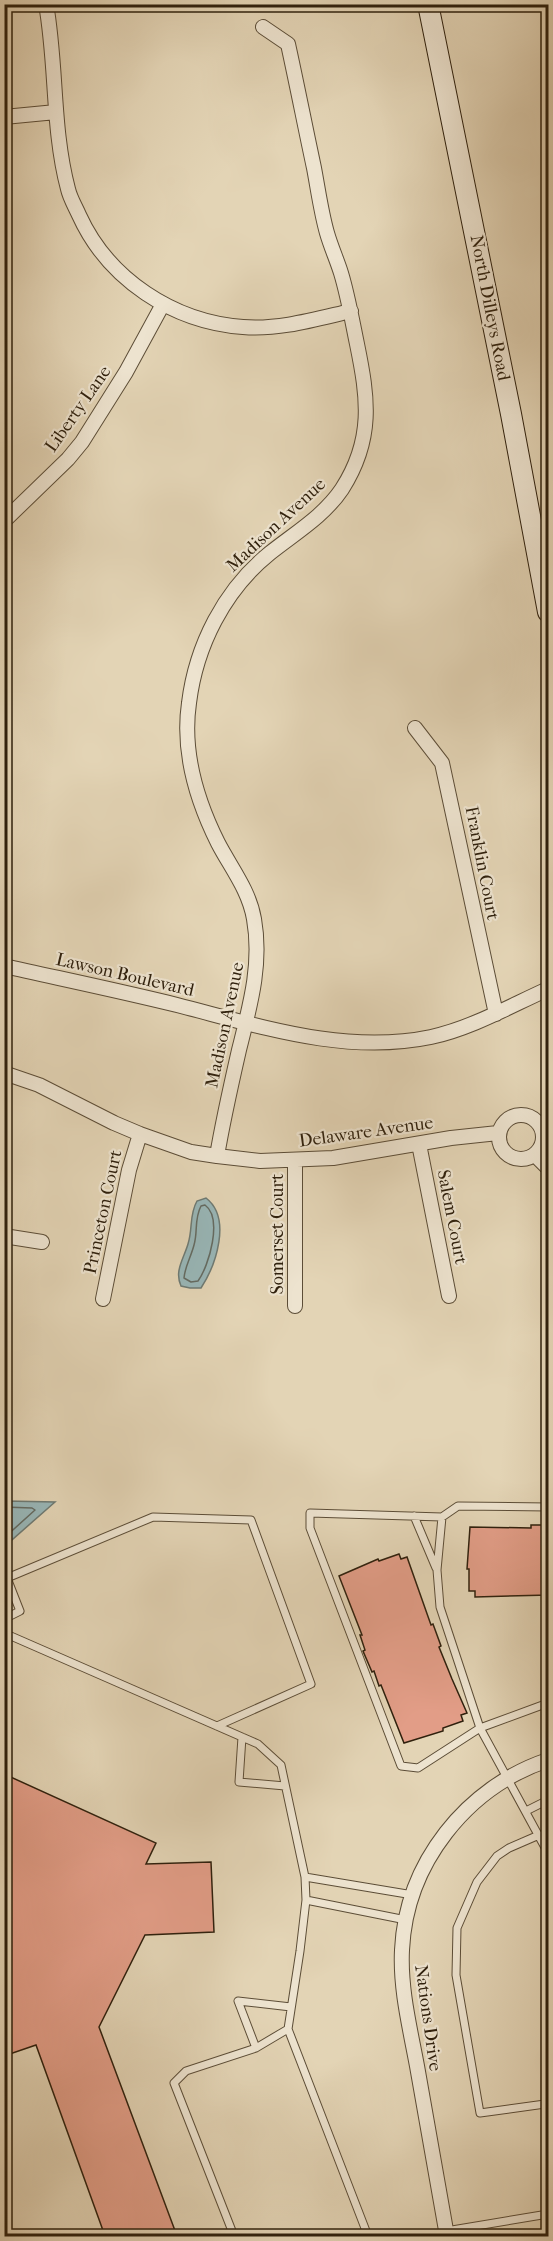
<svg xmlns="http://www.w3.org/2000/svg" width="553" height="2241" viewBox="0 0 553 2241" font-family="'IM FELL French Canon',serif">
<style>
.water{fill:#98b6b7;stroke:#6e7a73;stroke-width:1.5}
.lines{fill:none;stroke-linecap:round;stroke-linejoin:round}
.shore{stroke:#646b62;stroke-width:1.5}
.building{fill:#e29d87;stroke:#2f200d;stroke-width:1.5}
.lane-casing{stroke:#5c4d37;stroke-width:9}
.street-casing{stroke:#5c4d37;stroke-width:16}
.secondary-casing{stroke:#2f200d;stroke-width:22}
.lane{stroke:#ede3cf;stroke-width:7}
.street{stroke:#ede3cf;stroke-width:14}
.secondary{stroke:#ede3cf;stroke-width:20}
.labels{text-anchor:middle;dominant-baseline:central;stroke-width:4.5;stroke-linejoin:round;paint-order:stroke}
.street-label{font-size:18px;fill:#2f200d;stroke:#ede3cf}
</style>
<rect width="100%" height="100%" fill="#e3d4b5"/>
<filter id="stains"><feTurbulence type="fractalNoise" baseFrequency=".00333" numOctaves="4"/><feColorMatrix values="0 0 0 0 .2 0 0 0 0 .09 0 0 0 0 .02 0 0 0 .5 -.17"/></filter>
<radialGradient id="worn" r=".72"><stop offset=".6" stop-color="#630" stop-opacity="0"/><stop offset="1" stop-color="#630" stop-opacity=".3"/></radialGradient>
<path class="water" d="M206,1198C232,1218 216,1265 201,1288H190L181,1286C174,1271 184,1258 188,1244C193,1228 189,1215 197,1201Z
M5,1501L55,1502L5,1546Z"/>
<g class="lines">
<path class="shore" d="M205,1205C223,1218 209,1266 198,1281L191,1282L184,1278C185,1266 191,1257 194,1245C198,1232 194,1219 201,1206Z
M4,1507L32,1508L35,1510L4,1538"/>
</g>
<path class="building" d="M531,1525H549V1595L475,1597V1591H469V1569H467L470,1527L531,1528Z
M399,1554L401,1559L407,1557L431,1625L433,1624L441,1646L439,1647L452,1679L467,1713L461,1715L463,1721L443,1728V1731L404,1743L381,1685L379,1686L374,1671L372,1672L363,1651L365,1650L360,1635H362L339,1576L378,1559L379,1561Z
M4,1774L156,1843L146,1864L211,1862L214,1932L145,1935L99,2027L177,2236H105L36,2045L4,2056Z"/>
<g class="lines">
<defs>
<path id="lane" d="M548,1507L458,1506L442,1517L310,1513V1528L401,1766L418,1768L480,1728L548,1703
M414,1516L436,1568
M442,1517L437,1570L440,1607L480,1728L548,1853
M4,1619L20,1611L7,1578L153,1517L251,1520L311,1684L217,1726
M4,1633L258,1744L281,1765L305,1877L306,1900L300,1951L288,2029L256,2048L186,2071L174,2083L234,2236
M242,1737L239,1782L285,1786
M526,1811L548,1800
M539,1835L509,1848L497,1856L477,1882L457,1928L456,1975L480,2113L545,2104
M305,1877L413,1895
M306,1900L406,1920
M288,2029L368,2236
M256,2048L238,2001L291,2007
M548,2095L545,2104L548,2116
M446,2231L548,2214"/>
<path id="street" d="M46,4C57,66 52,129 68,189C70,198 75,206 79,215C108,279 173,322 243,327C279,330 316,319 351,311
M4,117L56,112
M4,521L68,459L82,442L126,372L163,304
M415,728L442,763L496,1014
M4,966C62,979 120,991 177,1005C260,1026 345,1055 431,1037C472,1028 510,1006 548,989
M4,1073L39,1085L114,1123L140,1134L191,1152L217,1156L260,1161L333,1158L451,1138L498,1133
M499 1137a22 22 0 1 1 44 0a22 22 0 1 1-44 0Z
M419,1144L449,1296
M535,1155L548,1168
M217,1156C223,1120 231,1085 239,1050C250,1006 262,964 254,919C249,890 231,868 218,843C197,801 182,751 189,703C196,646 224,590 270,553C295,533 324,516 342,489C374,439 368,398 357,344C352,320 348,296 341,273C337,260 331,247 327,233C321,212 318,189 314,168C305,126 297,85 288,44L263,27
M295,1161V1306
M4,1236L42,1242
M103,1299L129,1170L140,1134
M447,2236C437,2180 427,2123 417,2066C410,2028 400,1989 402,1950C406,1863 467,1787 548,1760"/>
<path id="secondary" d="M428,4L511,414L548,612"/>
</defs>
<use href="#lane" class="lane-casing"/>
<use href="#street" class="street-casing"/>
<use href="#secondary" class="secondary-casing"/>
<use href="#lane" class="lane"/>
<use href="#street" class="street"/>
<use href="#secondary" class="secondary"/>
</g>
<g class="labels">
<g class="street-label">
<text transform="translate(490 308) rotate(79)">North Dilleys Road</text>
<text transform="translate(78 409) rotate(-55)">Liberty Lane</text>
<text transform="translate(276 525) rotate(-43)">Madison Avenue</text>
<text transform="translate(482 863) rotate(79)">Franklin Court</text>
<text transform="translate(125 975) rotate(13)">Lawson Boulevard</text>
<text transform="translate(225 1025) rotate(-78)">Madison Avenue</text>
<text transform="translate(366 1132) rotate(-8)">Delaware Avenue</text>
<text transform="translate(103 1212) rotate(-78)">Princeton Court</text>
<text transform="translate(452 1217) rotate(79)">Salem Court</text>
<text transform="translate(277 1234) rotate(-90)">Somerset Court</text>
<text transform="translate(428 2018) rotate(82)">Nations Drive</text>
</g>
</g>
<rect width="553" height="2241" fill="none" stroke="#e3d4b5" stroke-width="24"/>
<rect x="6" y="6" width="541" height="2229" fill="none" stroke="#2f200d" stroke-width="3"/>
<rect x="12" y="12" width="529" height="2217" fill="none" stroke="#2f200d" stroke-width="1.5"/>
<rect width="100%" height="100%" filter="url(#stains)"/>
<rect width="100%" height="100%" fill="url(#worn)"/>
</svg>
